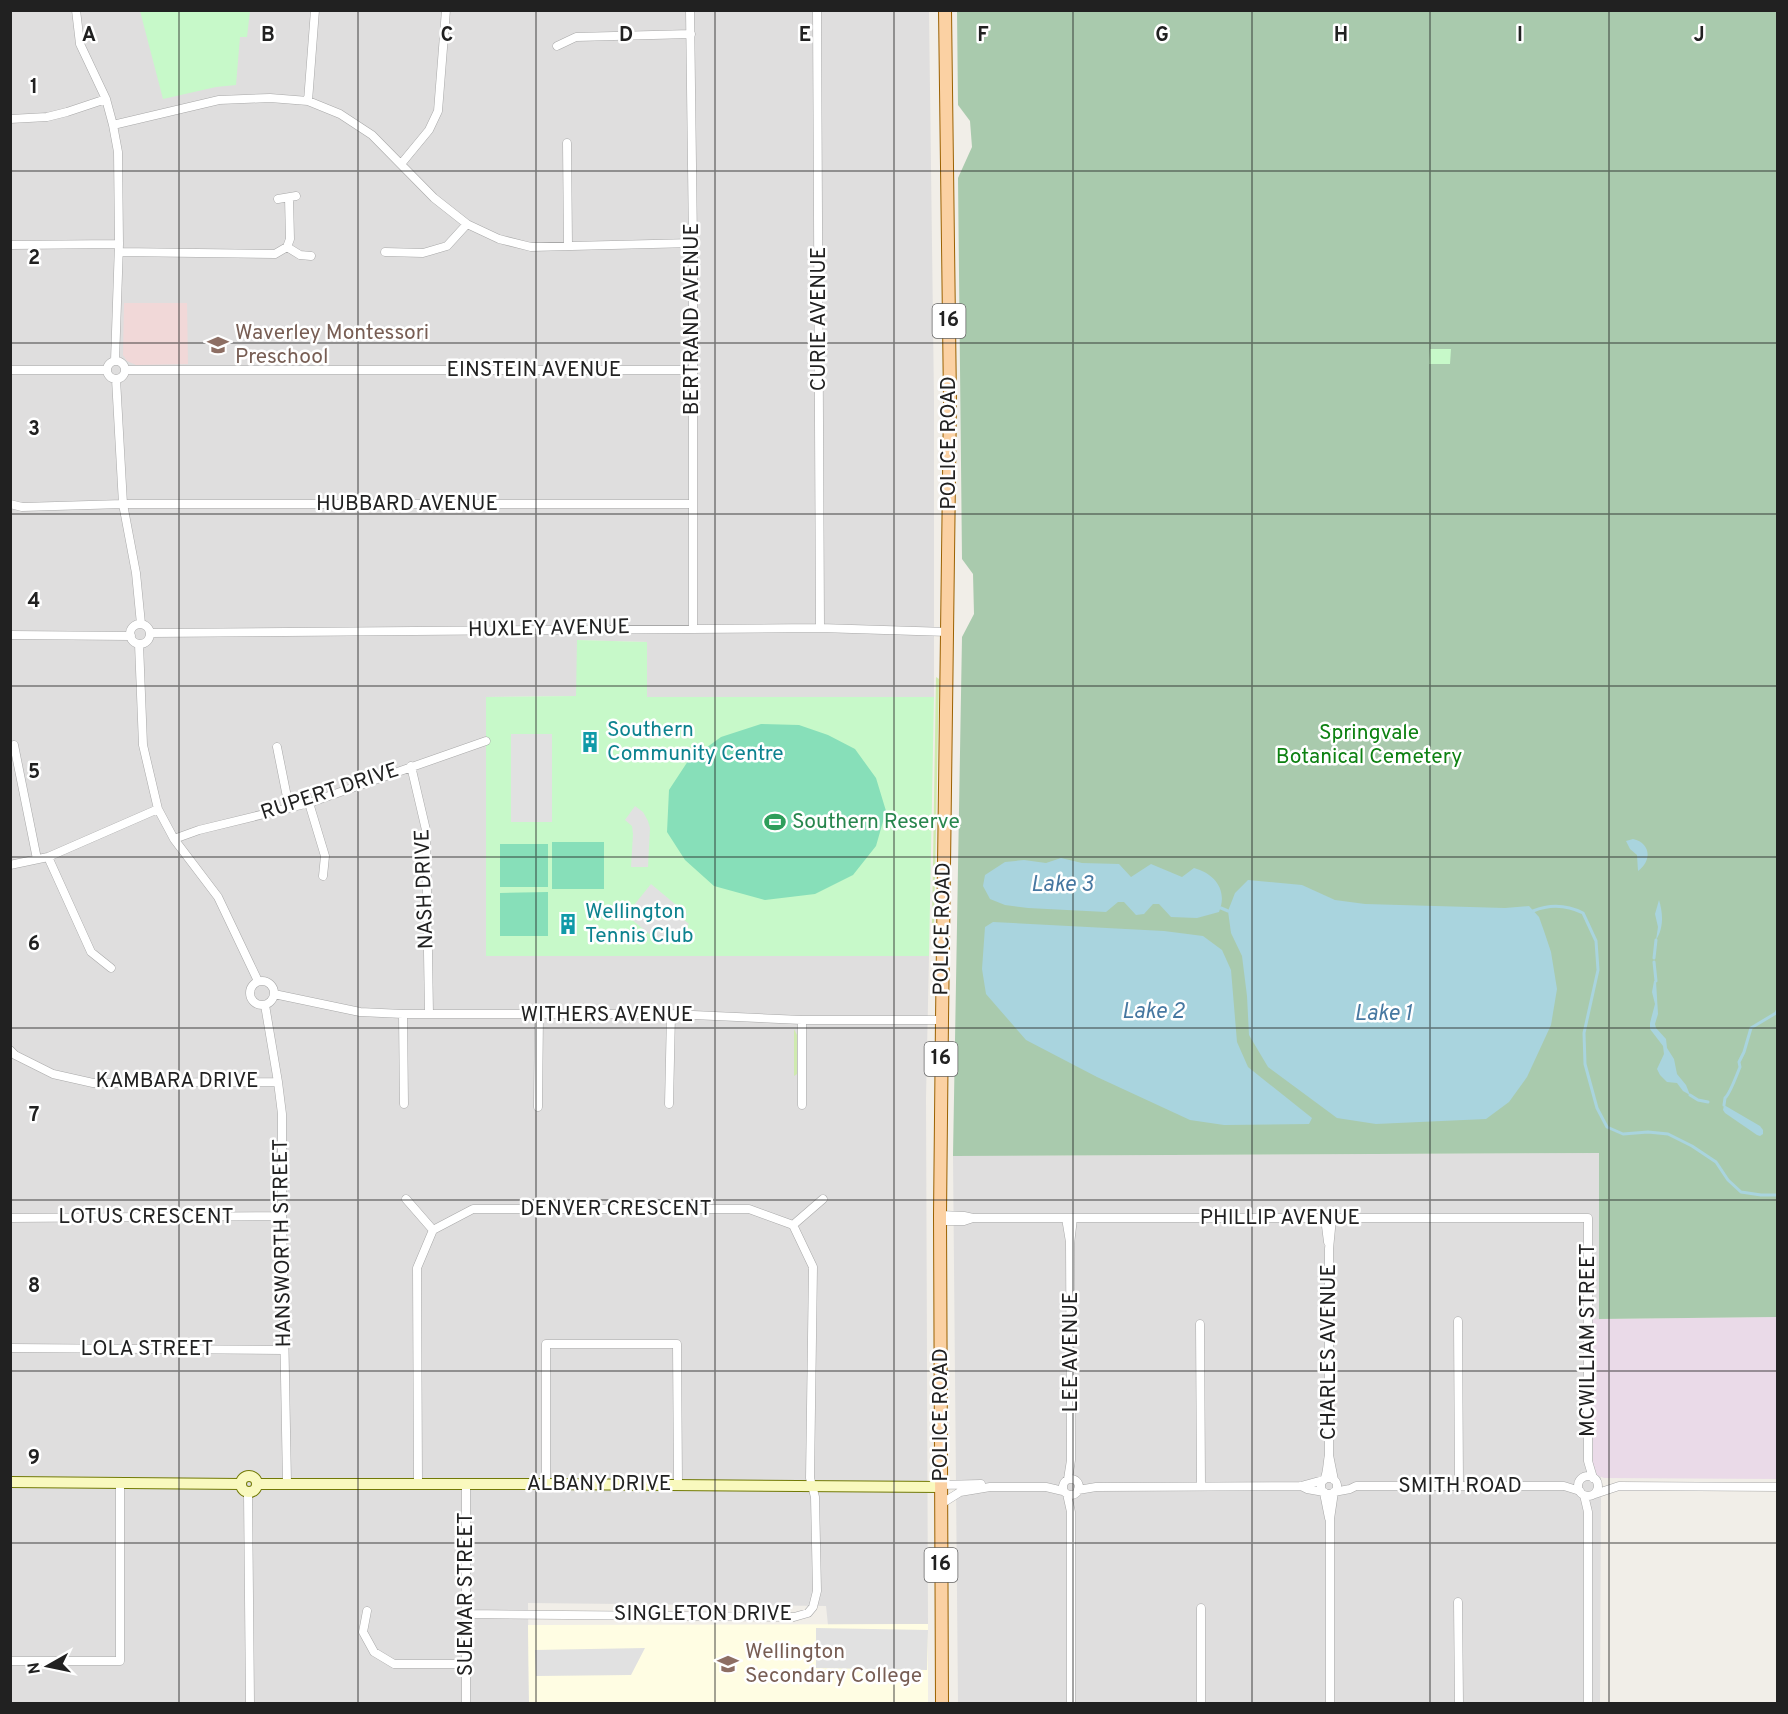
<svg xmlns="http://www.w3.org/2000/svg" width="1788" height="1714" viewBox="0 0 1788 1714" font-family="Overpass,sans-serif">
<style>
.residential{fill:#dfdede}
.commercial{fill:#f1d8d8}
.industrial{fill:#eadae8}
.education{fill:#fffde3}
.grass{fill:#cfeaaf}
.cemetery{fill:#a9caad}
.park{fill:#c7f9c9}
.pitch{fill:#87dfb9}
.parking{fill:#e1e1e1}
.water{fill:#a9d4de}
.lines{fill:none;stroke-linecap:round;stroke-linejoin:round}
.stream{stroke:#a9d4de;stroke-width:3}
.street-casing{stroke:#a8a8a8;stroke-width:9}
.secondary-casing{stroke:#727a06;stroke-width:12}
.primary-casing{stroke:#9c6202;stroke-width:14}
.street{stroke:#fff;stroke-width:8}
.secondary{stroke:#f9f9be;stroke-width:10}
.primary{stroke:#fbd1a3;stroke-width:12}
.grid{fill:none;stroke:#212121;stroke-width:1.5;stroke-opacity:0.55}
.labels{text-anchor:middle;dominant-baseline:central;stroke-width:5;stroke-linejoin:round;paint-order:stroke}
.shield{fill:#fff;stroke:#646464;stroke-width:1.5}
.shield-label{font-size:20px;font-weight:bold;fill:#212121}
.street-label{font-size:21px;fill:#212121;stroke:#fff}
.education-label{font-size:21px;fill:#785e54;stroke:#fff;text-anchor:start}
.culture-label{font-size:21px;fill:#0d838f;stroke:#fff;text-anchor:start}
.park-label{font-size:21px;fill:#0d8112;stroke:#fff}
.leisure-label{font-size:21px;fill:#27864d;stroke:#fff;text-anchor:start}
.water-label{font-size:22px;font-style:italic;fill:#4778a1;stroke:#fff}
.grid-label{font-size:20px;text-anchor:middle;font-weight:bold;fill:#212121;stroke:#fff;stroke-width:5;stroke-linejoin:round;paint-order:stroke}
</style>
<rect width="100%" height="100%" fill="#f1eee8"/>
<path class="residential" d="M11,11H929L934,400V697H647V642L578,640L577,696L486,697V956H929L926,1098L928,1624L828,1625L826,1606L528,1603L529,1703L11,1704Z
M1599,1153L1601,1499L1600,1703H958L953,1156Z"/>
<path class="commercial" d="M124,303H187L188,364L136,365L127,361L123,355Z"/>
<path class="industrial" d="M1777,1317V1479L1604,1478L1597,1475L1593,1464V1319Z"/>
<path class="education" d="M928,1624V1703H529L528,1625Z"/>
<path class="grass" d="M936,677L939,679L934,925H932Z
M794,1029L797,1035V1074L794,1076Z"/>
<path class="cemetery" d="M957,11H1777V1317L1599,1319V1153L953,1156L962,637L974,614L973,574L962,559L958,178L972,147L970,121L958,105Z"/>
<path class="park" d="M140,11H250L247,37H240L236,85L216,87L163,99Z
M1430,349H1451L1450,364H1429Z
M577,640L647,642V697H934L929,956H486V697L576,696Z"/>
<path class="pitch" d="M761,724L799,725L828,735L855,749L876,778L886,811L876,846L853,875L815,894L765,900L714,886L685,860L667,832L669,790L688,761L721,737Z
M552,842H604V889H552Z
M500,844H548V887H500Z
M548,892V936H500V893Z"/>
<path class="parking" d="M511,734H552V822H511Z
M635,806L643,812L648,821L650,828L648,867H631L633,834L632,826L625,820Z
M651,884L687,914L683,919L689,924L674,943L668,939L663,945L626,915Z
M816,1628L928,1630L927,1670L816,1668Z
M645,1648L631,1675L536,1676L535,1650Z"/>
<path class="water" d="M1633,839C1651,843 1652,861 1638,871L1637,855L1630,849L1626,841Z
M1061,858L1082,863L1119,864L1131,877L1151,864L1182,877L1194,868C1215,874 1228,890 1219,912L1197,918L1171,917L1159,904H1153L1144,914L1136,915L1124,902H1118L1106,912L1028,908L1005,905L990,899L983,886L985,875L1005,862L1024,860L1046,863Z
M1248,880L1302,885L1335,900L1365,904L1505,908L1529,906L1539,917L1544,931L1551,952L1557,989L1551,1025L1527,1077L1509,1102L1486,1119L1376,1124L1337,1118L1268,1067L1249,1035L1247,996L1242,956L1231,933L1228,911L1235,893Z
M1659,900C1663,913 1664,928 1656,940L1658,927L1655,914Z
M993,922L1164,931L1203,936L1222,950L1231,970L1237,1042L1248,1067L1312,1118L1309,1124L1224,1125L1190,1120L1097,1077L1026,1040L986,994L982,969L985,927Z
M1654,981H1656L1658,1014L1655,1024L1656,1028L1666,1039L1667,1048L1674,1059L1677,1074L1686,1085L1690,1095L1683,1091L1677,1083L1667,1082L1660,1075L1657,1069L1664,1054L1663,1046L1650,1029V1023L1655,1004L1652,992Z
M1724,1105L1760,1126L1763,1130V1134L1760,1136L1757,1135L1725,1113L1723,1110Z"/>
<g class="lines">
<path class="stream" d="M1221,908L1228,911
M1533,911C1550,904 1567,905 1583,913L1596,941L1598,970L1584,1033L1585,1064L1597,1108L1607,1127L1623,1134L1648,1132L1668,1134L1692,1146L1716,1162L1728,1180L1741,1192L1761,1195H1778
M1654,958L1656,940
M1654,962L1656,981
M1690,1095L1698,1100L1708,1102
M1724,1105L1725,1098C1730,1094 1737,1074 1740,1067L1739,1062L1744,1052L1751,1028L1776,1013L1778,1009"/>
<defs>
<path id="street" d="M76,10L80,44L106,99L113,125L118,152L119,244L115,361
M690,10L693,243V628
M817,10L820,628
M557,46L576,37L691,34
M308,101L315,10
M10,119L47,117L67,112L106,99
M113,125L219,100L270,98L308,101L340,114L372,135L434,198L467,224L499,239L531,247L693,243
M567,143L568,246
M401,164L429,130L438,111L446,10
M278,199L296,196
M10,245L119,244
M287,247L300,255L311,256
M119,252L275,254L287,247L290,239L289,198
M385,252L423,253L447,246L467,224
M107 370a9 9 0 1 1 18 0a9 9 0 1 1-18 0Z
M10,370H107
M125,370H692
M116,379L123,504L136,573L141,624
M10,504L22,507L123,504H692
M130 634a10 10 0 1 1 20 0a10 10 0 1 1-20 0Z
M150,633L820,628L948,632
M10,635L131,636
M139,644L143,745L158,809L174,839L218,897L258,981
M14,745L37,859
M277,747L289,807
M411,766L426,830L429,1014
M309,803L325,856L323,876
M174,839L199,830L309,803L486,741
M48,857L91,952L111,968
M10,865L48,857L158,809
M250 993a12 12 0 1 1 24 0a12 12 0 1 1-24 0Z
M274,994L360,1012L403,1014H671L802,1020H942
M265,1005L278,1082L282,1114V1216L287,1483
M403,1014L404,1104
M10,1050L15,1055L53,1074L93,1083L278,1082
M669,1104L671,1014
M802,1105V1020
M538,1107L539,1015
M406,1199L433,1230
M940,1215L964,1216L973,1218
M10,1218L282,1216
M1066,1218L1070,1242
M1325,1218L1328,1242
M1332,1218L1329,1249V1455L1334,1480
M940,1221H964L973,1218H1588V1461L1593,1478
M793,1225L823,1199
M1458,1321L1459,1486
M1200,1324L1201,1486
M10,1348L284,1350
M1578 1486a10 10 0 1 1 20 0a10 10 0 1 1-20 0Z
M1321 1486a8 8 0 1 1 16 0a8 8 0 1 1-16 0Z
M1063 1487a8 8 0 1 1 16 0a8 8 0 1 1-16 0Z
M1068,1479L1071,1460V1442L1070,1244L1073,1218
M1324,1480C1328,1472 1327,1463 1329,1455
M418,1484L417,1268L433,1230L473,1209H749L793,1225L813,1267L810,1478L815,1497L817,1591L813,1607L808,1613L794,1617L466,1614
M466,1484V1704
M546,1484V1344H677L678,1485
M941,1485L981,1484
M1301,1486L1307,1489L1324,1492
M1078,1490L1096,1487L1301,1486L1323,1480
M1334,1492L1350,1489L1356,1486H1564L1580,1491
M248,1493L250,1704
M1324,1493L1329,1518
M1067,1494L1071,1512V1704
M1595,1494L1619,1486L1778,1487
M1584,1495L1588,1512V1704
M941,1504L960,1492L990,1487H1046L1063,1491
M1458,1602L1459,1704
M367,1611L363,1632L374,1652L394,1664H465
M10,1661H120V1482
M1201,1704V1608
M1330,1704V1519L1334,1492"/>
<path id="secondary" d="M241 1484a8 8 0 1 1 16 0a8 8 0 1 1-16 0Z
M10,1482L241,1484
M257,1484H546L941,1487"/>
<path id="primary" d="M942,1704L940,1215L942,1020L950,401L945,10"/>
</defs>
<use href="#street" class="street-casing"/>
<use href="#secondary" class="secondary-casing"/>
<use href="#primary" class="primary-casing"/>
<use href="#street" class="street"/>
<use href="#secondary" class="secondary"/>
<use href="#primary" class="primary"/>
</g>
<path class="grid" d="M179,10V1704M358,10V1704M536,10V1704M715,10V1704M894,10V1704M1073,10V1704M1252,10V1704M1430,10V1704M1609,10V1704M10,171H1778M10,343H1778M10,514H1778M10,686H1778M10,857H1778M10,1028H1778M10,1200H1778M10,1371H1778M10,1543H1778"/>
<defs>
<symbol id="school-bare" viewBox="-9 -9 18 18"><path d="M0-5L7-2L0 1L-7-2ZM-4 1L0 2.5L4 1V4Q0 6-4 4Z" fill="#8d6e63" stroke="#fff" stroke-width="2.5" paint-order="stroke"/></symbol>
<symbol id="building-bare" viewBox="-9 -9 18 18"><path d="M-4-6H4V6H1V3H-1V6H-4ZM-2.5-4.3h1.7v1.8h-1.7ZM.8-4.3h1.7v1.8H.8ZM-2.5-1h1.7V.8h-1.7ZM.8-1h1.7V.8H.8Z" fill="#0f9aa8" stroke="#fff" stroke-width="2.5" paint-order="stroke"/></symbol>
<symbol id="stadium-bare" viewBox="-9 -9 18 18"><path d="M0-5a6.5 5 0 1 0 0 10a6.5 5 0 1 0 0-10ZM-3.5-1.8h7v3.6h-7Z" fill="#2e9e5b" stroke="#fff" stroke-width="2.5" paint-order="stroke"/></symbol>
</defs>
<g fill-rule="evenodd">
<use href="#school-bare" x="203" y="330" width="30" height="30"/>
<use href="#building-bare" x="575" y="727" width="30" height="30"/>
<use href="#stadium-bare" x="760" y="807" width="30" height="30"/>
<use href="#building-bare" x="553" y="909" width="30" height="30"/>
<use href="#school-bare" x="713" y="1649" width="30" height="30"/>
</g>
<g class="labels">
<g class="shield">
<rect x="932.5" y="304" width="33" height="34" rx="4.5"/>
<rect x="924.5" y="1042" width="33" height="34" rx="4.5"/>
<rect x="924.5" y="1548" width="33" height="34" rx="4.5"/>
</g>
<g class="shield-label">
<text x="949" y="321">16</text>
<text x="941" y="1059">16</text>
<text x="941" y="1565">16</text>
</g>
<g class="street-label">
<text transform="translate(692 319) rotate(-90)">BERTRAND AVENUE</text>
<text transform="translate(819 319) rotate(-90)">CURIE AVENUE</text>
<text x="534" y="370">EINSTEIN AVENUE</text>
<text transform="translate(949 443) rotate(-90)">POLICE ROAD</text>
<text x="407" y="504">HUBBARD AVENUE</text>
<text transform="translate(549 629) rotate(-1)">HUXLEY AVENUE</text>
<text transform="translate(330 792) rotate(-18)">RUPERT DRIVE</text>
<text transform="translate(425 889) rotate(-92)">NASH DRIVE</text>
<text transform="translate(943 929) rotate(-89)">POLICE ROAD</text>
<text x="607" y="1015">WITHERS AVENUE</text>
<text x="177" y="1081">KAMBARA DRIVE</text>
<text x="616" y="1209">DENVER CRESCENT</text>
<text x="146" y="1217">LOTUS CRESCENT</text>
<text x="1280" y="1218">PHILLIP AVENUE</text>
<text transform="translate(283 1243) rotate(-91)">HANSWORTH STREET</text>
<text transform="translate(1588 1340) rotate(-90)">MCWILLIAM STREET</text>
<text x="147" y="1349">LOLA STREET</text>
<text transform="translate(1071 1352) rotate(-90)">LEE AVENUE</text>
<text transform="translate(1329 1352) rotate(-90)">CHARLES AVENUE</text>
<text transform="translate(941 1415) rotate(-90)">POLICE ROAD</text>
<text x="599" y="1484">ALBANY DRIVE</text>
<text x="1460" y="1486">SMITH ROAD</text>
<text transform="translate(466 1594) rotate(-90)">SUEMAR STREET</text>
<text x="703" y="1614">SINGLETON DRIVE</text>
</g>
<g class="education-label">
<text x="235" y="333">Waverley Montessori<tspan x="235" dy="24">Preschool</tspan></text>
<text x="745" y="1652">Wellington<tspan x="745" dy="24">Secondary College</tspan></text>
</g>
<g class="culture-label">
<text x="607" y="730">Southern<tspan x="607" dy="24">Community Centre</tspan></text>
<text x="585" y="912">Wellington<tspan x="585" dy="24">Tennis Club</tspan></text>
</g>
<g class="park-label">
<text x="1369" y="733">Springvale<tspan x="1369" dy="24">Botanical Cemetery</tspan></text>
</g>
<g class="leisure-label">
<text x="792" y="822">Southern Reserve</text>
</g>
<g class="water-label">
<text x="1062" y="885">Lake 3</text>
<text x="1153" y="1012">Lake 2</text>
<text x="1383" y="1014">Lake 1</text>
</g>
</g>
<g class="grid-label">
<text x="89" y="41">A</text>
<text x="268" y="41">B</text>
<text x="447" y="41">C</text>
<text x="626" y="41">D</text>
<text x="805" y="41">E</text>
<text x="983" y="41">F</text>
<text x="1162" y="41">G</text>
<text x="1341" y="41">H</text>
<text x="1520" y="41">I</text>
<text x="1699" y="41">J</text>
<text x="34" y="93">1</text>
<text x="34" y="264">2</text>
<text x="34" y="435">3</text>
<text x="34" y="607">4</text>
<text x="34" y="778">5</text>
<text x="34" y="950">6</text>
<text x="34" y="1121">7</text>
<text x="34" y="1292">8</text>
<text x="34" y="1464">9</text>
</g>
<rect width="1788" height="1714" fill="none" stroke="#212121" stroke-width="24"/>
<g transform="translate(48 1666) rotate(261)" stroke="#ffffff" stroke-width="4.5" paint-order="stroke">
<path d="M0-4.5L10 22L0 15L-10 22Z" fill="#212121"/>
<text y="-9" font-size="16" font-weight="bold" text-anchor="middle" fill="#212121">N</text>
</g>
</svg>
